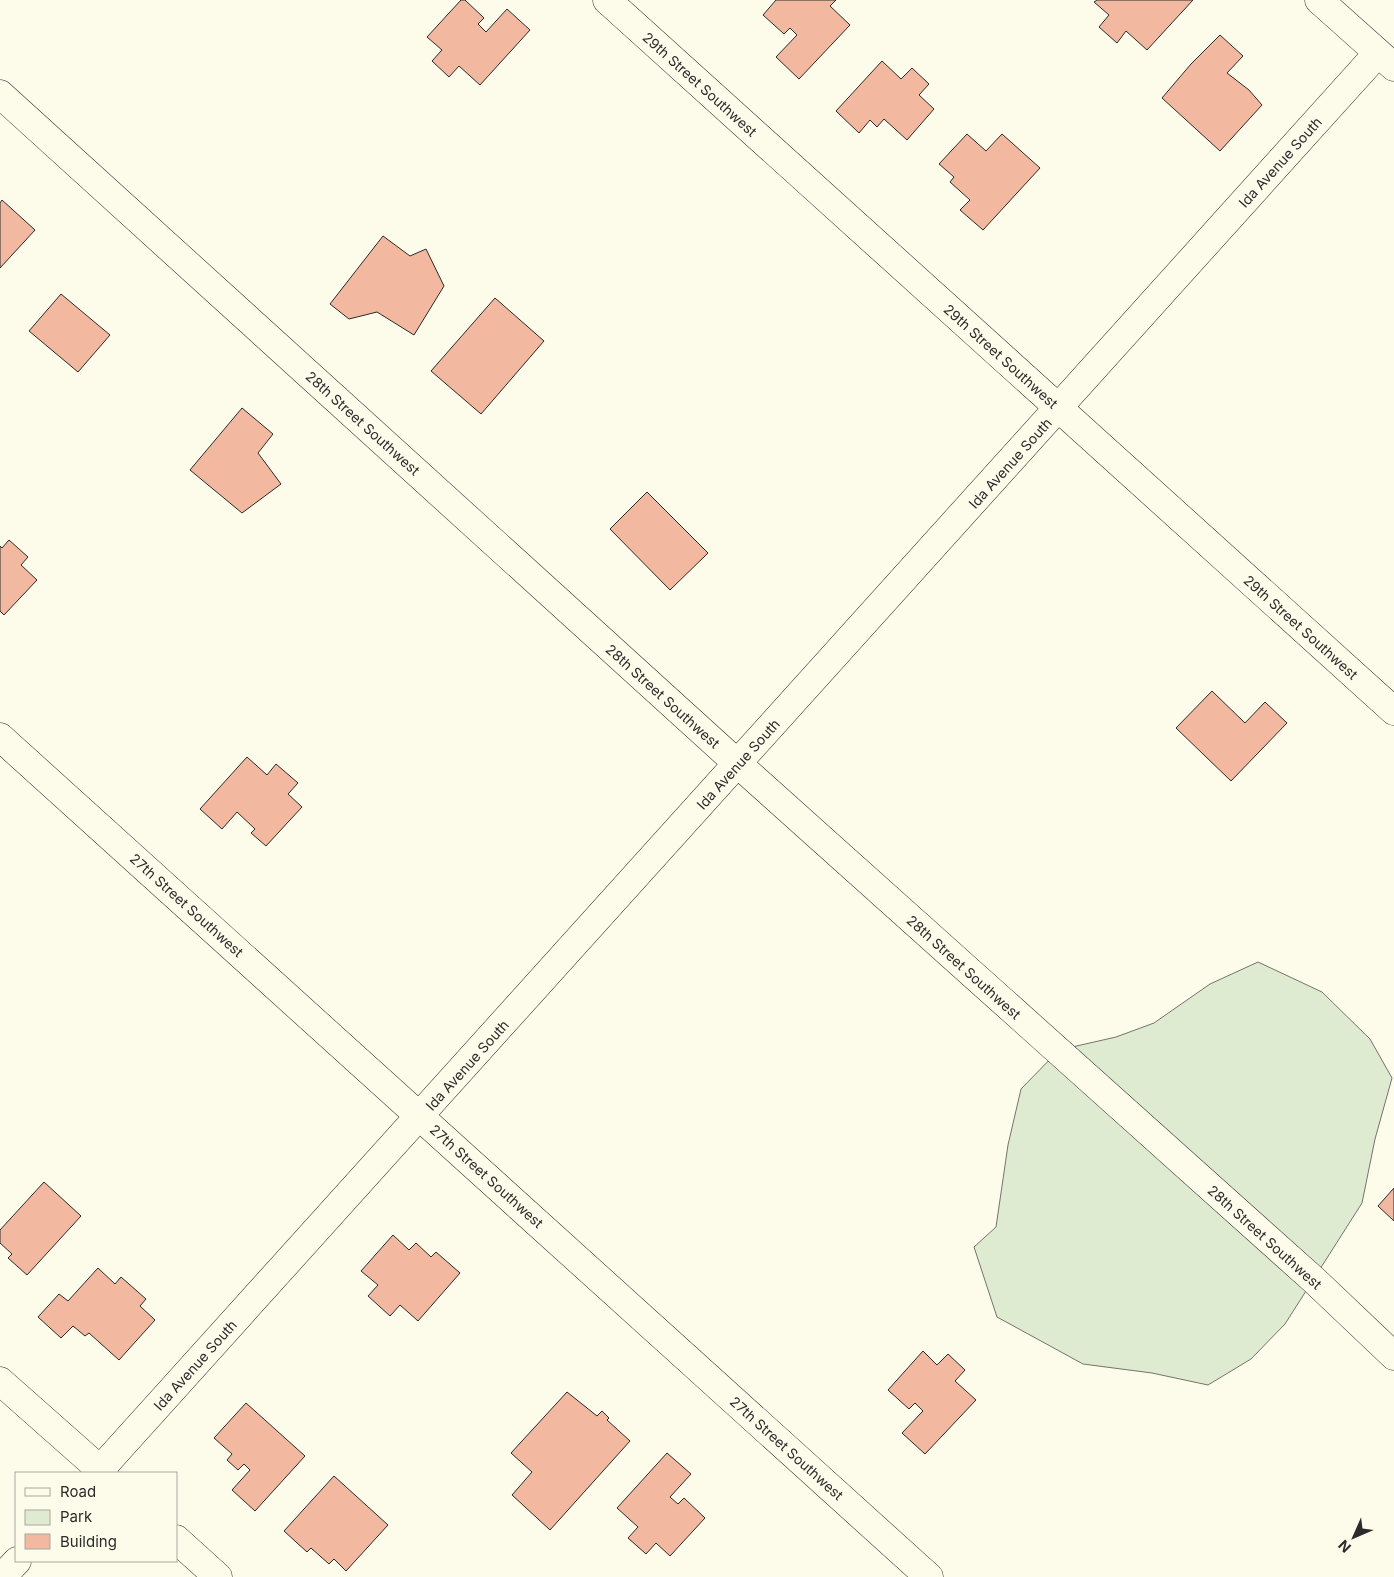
<svg xmlns="http://www.w3.org/2000/svg" width="1394" height="1577" viewBox="0 0 1394 1577" font-family="Inter,sans-serif">
<style>
.green{fill:#deebd1;stroke:#74746e}
.building{fill:#f2b8a0;stroke:#2b2b2b}
.lines{fill:none;stroke-linecap:round;stroke-linejoin:round}
.minor-casing{stroke:#2b2b2b;stroke-width:29}
.minor{stroke:#fdfbea;stroke-width:28}
.labels{text-anchor:middle;dominant-baseline:central;stroke-width:4;stroke-linejoin:round;paint-order:stroke}
.street-label{font-size:14px;fill:#2b2b2b;stroke:#fdfbea}
</style>
<rect width="100%" height="100%" fill="#fdfbea"/>
<path class="green" d="M1258,962L1322,992L1370,1039L1392,1078L1375,1139L1362,1203L1285,1324L1251,1359L1208,1385L1152,1373L1083,1364L997,1317L974,1247L996,1227L1008,1145L1021,1089L1059,1050L1116,1037L1154,1023L1210,984Z"/>
<path class="building" d="M461,0H465L484,18L478,24L486,32L507,9L530,30L480,85L459,66L449,77L432,61L442,50L427,37Z
M776,0H836L830,6L850,25L799,79L776,57L797,35L790,28L784,34L763,15Z
M1097,0H1193L1147,50L1126,31L1117,43L1099,27L1109,15L1094,2Z
M1220,35L1243,56L1227,73L1249,90L1262,105L1220,151L1162,98L1191,64Z
M882,61L901,79L912,68L929,84L919,95L934,109L907,140L884,119L877,127L870,120L859,133L836,111Z
M967,134L986,151L1002,134L1040,168L983,230L960,210L970,200L950,182L954,177L939,164Z
M2,200L35,230L0,268V203Z
M383,236L410,256L426,249L444,286L414,335L377,312L349,319L330,304Z
M61,294L110,335L78,372L29,331Z
M495,298L544,341L481,414L431,371Z
M242,408L273,434L258,453L281,484L242,513L190,470Z
M647,492L708,553L670,590L610,529Z
M9,540L28,557L21,565L37,580L4,615L0,611V546L2,548Z
M1212,691L1245,723L1265,702L1287,723L1231,781L1176,728Z
M247,757L267,775L276,764L298,783L288,794L302,807L266,846L251,833L255,829L237,812L222,829L200,809Z
M44,1182L81,1216L27,1275L8,1258L12,1254L0,1243V1230Z
M1394,1188V1221L1378,1206Z
M393,1235L409,1250L416,1243L431,1257L436,1252L460,1273L418,1321L400,1305L390,1316L368,1296L378,1285L361,1271Z
M98,1268L115,1284L121,1277L146,1299L140,1306L155,1320L119,1360L89,1333L85,1336L73,1326L61,1338L38,1317L59,1294L68,1301Z
M923,1351L937,1365L948,1354L965,1370L955,1381L976,1400L925,1454L902,1433L923,1411L915,1403L909,1409L888,1390Z
M567,1392L597,1416L602,1411L609,1418L607,1420L630,1441L550,1530L512,1495L532,1472L511,1453Z
M246,1403L305,1456L255,1511L232,1490L250,1470L244,1464L238,1470L227,1460L232,1454L214,1438Z
M667,1453L691,1474L670,1497L678,1504L684,1498L705,1518L670,1556L656,1543L646,1554L628,1538L638,1527L617,1508Z
M334,1476L388,1525L346,1571L334,1559L329,1564L311,1548L307,1552L284,1531Z"/>
<g class="lines">
<defs>
<path id="minor" d="M607,0L1394,711
M1319,0L1394,67
M0,94L738,764L1315,1281L1394,1356
M0,737L929,1577
M0,1381L104,1473
M97,1473L1378,53
M176,1539L218,1577
M2,1577L17,1561"/>
</defs>
<use href="#minor" class="minor-casing"/>
<use href="#minor" class="minor"/>
</g>
<g class="labels">
<g class="street-label">
<text transform="translate(700 84) rotate(42)">29th Street Southwest</text>
<text transform="translate(1280 162) rotate(-48)">Ida Avenue South</text>
<text transform="translate(1001 356) rotate(42)">29th Street Southwest</text>
<text transform="translate(363 423) rotate(42)">28th Street Southwest</text>
<text transform="translate(1010 463) rotate(-48)">Ida Avenue South</text>
<text transform="translate(1301 627) rotate(42)">29th Street Southwest</text>
<text transform="translate(663 696) rotate(42)">28th Street Southwest</text>
<text transform="translate(738 764) rotate(-48)">Ida Avenue South</text>
<text transform="translate(187 905) rotate(42)">27th Street Southwest</text>
<text transform="translate(964 967) rotate(42)">28th Street Southwest</text>
<text transform="translate(467 1065) rotate(-48)">Ida Avenue South</text>
<text transform="translate(487 1176) rotate(42)">27th Street Southwest</text>
<text transform="translate(1265 1237) rotate(42)">28th Street Southwest</text>
<text transform="translate(195 1365) rotate(-48)">Ida Avenue South</text>
<text transform="translate(787 1448) rotate(42)">27th Street Southwest</text>
</g>
</g>
<rect x="15" y="1472" width="162" height="90" fill="#fdfbea" stroke="#a9a89e"/>
<rect x="25" y="1488" width="25" height="8" fill="#fdfbea" stroke="#a9a89e"/>
<text x="60" y="1497" font-size="15" fill="#2b2b2b">Road</text>
<rect x="25" y="1510" width="25" height="15" fill="#deebd1" stroke="#a9a89e"/>
<text x="60" y="1522" font-size="15" fill="#2b2b2b">Park</text>
<rect x="25" y="1534" width="25" height="15" fill="#f2b8a0" stroke="#a9a89e"/>
<text x="60" y="1547" font-size="15" fill="#2b2b2b">Building</text>
<g transform="translate(1354 1537) rotate(225)" stroke="#fdfbea" stroke-width="4" paint-order="stroke">
<path d="M0-4L9 19L0 12L-9 19Z" fill="#2b2b2b"/>
<text y="-8" font-size="14" font-weight="bold" text-anchor="middle" fill="#2b2b2b">N</text>
</g>
</svg>
